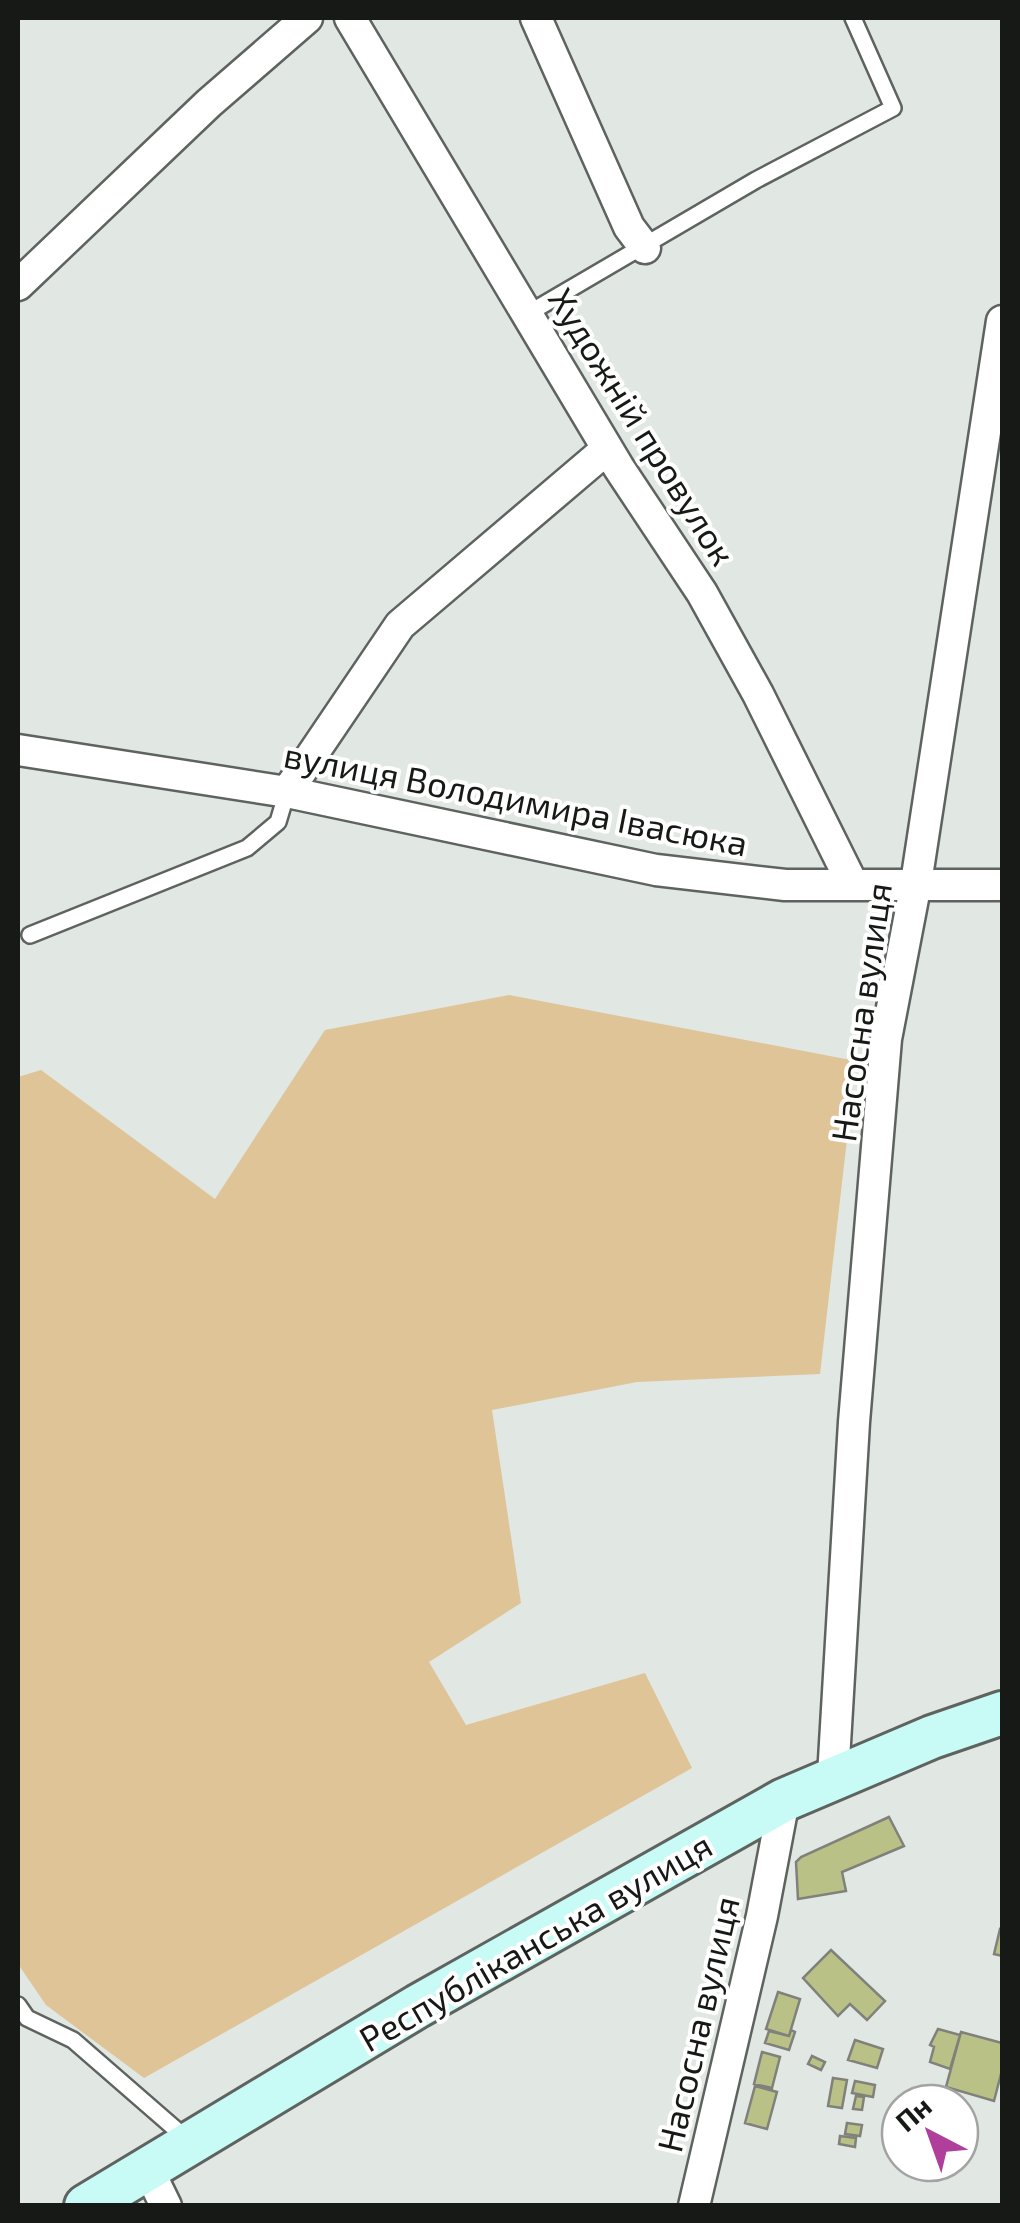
<svg xmlns="http://www.w3.org/2000/svg" width="1020" height="2223" viewBox="0 0 1020 2223" font-family="'Exo 2',sans-serif">
<style>
.green{fill:#dfc498}
.building{fill:#b9c186;stroke:#80817b;stroke-width:2.5}
.lines{fill:none;stroke-linecap:round;stroke-linejoin:round}
.service-casing{stroke:#5e635f;stroke-width:20}
.minor-casing{stroke:#5e635f;stroke-width:35}
.secondary-casing{stroke:#5e635f;stroke-width:48}
.service{stroke:#fff;stroke-width:15}
.minor{stroke:#fff;stroke-width:30}
.secondary{stroke:#c8fbf6;stroke-width:42}
.labels{text-anchor:middle;dominant-baseline:central;stroke-width:8;stroke-linejoin:round;paint-order:stroke}
.street-label{font-size:35px;fill:#171917;stroke:#fff}
</style>
<rect width="100%" height="100%" fill="#e1e7e2"/>
<path class="green" d="M509,995L856,1061L820,1374L637,1382L492,1410L521,1603L429,1662L466,1725L645,1673L692,1768L144,2078L46,2005L18,1964V1077L41,1070L215,1199L325,1030Z"/>
<path class="building" d="M889,1817L904,1846L842,1872L846,1891L798,1899L796,1862L801,1857Z
M1000,1929L1002,1930V1956L994,1954Z
M831,1950L885,2001L867,2020L850,2004L838,2016L803,1978Z
M778,1992L800,1999L789,2036L766,2029Z
M938,2029L960,2035L950,2069L930,2062L934,2047L930,2045Z
M791,2030L795,2032L789,2050L765,2043L769,2031L789,2036Z
M961,2032L1002,2043V2070L994,2101L946,2087Z
M855,2040L883,2049L877,2068L848,2060Z
M762,2052L780,2057L772,2088L754,2084Z
M812,2056L825,2062L821,2070L808,2064Z
M833,2078L847,2080L842,2108L828,2106Z
M855,2081L875,2085L873,2097L852,2093Z
M755,2086L777,2092L767,2129L745,2123Z
M856,2096L864,2097L862,2110L853,2109Z
M847,2123L862,2125L860,2136L845,2134Z
M840,2136L856,2138L855,2147L839,2144Z"/>
<g class="lines">
<defs>
<path id="service" d="M529,313L756,180L893,108L853,18
M30,935L247,848L278,822L287,792
M18,2005L27,2018L73,2040L188,2140"/>
<path id="minor" d="M350,18L619,468L702,593L758,694L853,885
M536,18L629,227L645,248
M18,285L209,103L307,18
M18,750L287,792L656,870L785,885H1002
M287,792L400,625L607,449
M833,1777L854,1422L886,1039L916,883L1002,321
M148,2169L166,2206
M694,2206L762,1916L784,1800"/>
<path id="secondary" d="M86,2206L418,2006L784,1800L932,1737L1002,1713"/>
</defs>
<use href="#service" class="service-casing"/>
<use href="#minor" class="minor-casing"/>
<use href="#secondary" class="secondary-casing"/>
<use href="#service" class="service"/>
<use href="#minor" class="minor"/>
<use href="#secondary" class="secondary"/>
</g>
<g class="labels">
<g class="street-label">
<text transform="translate(643 426) rotate(58)">Художній провулок</text>
<text transform="translate(516 798) rotate(11)">вулиця Володимира Івасюка</text>
<text transform="translate(860 1012) rotate(-82)">Насосна вулиця</text>
<text transform="translate(535 1941) rotate(-30)">Республіканська вулиця</text>
<text transform="translate(697 2024) rotate(-77)">Насосна вулиця</text>
</g>
</g>
<rect width="1020" height="2223" fill="none" stroke="#171917" stroke-width="40"/>
<g transform="translate(930 2133) rotate(319)"><circle r="48" fill="#ffffff" stroke="#a2a3a2" stroke-width="2.5"/>
<path d="M0-8L18 38L0 25L-18 38Z" fill="#af3f9b"/>
<text y="-15" font-size="28" font-weight="bold" text-anchor="middle" fill="#171917">Пн</text>
</g>
</svg>
